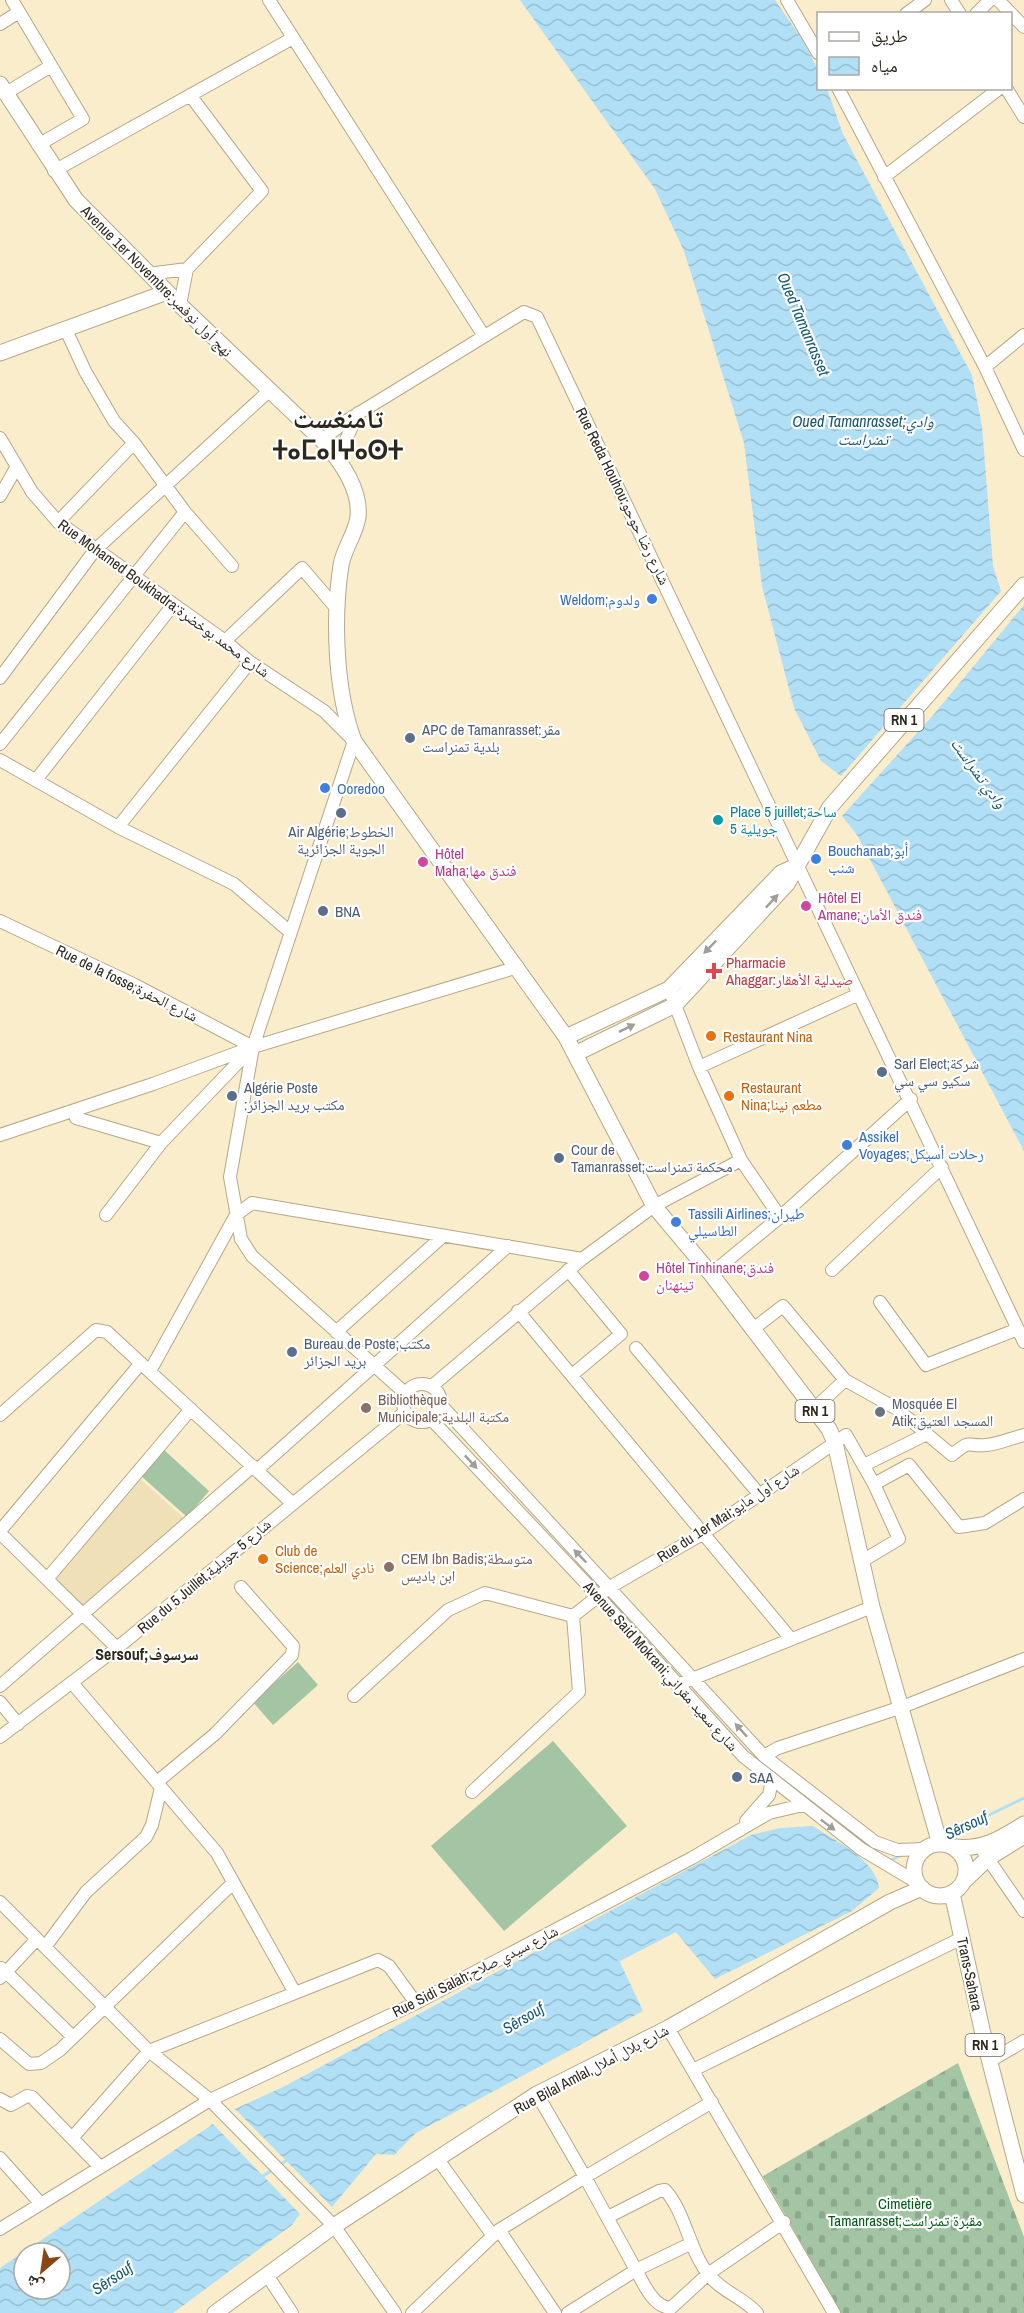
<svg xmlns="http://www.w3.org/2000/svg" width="1024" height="2313" viewBox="0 0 1024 2313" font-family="'Archivo Narrow','Noto Naskh Arabic','Noto Sans Tifinagh',sans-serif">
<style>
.built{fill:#efe0b7}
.cemetery{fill:url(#cemetery-stones)}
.pitch{fill:#a3c5a4}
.water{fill:url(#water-waves);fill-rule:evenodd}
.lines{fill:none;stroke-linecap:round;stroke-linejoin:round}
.stream{stroke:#b0dff6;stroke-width:3}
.minor-casing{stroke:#b4a888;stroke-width:14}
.major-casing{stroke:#b4a888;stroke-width:17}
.minor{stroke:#fff;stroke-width:12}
.major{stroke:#fff;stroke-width:15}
.oneway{fill:#a09e99}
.shop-dot{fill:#3f7fe0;stroke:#fff;stroke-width:2}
.service-dot{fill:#5c6f8a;stroke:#fff;stroke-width:2}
.culture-dot{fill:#0f9aa8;stroke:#fff;stroke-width:2}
.hotel-dot{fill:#d1479c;stroke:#fff;stroke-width:2}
.health-dot{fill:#e0444e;stroke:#fff;stroke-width:2}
.food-dot{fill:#e8710a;stroke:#fff;stroke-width:2}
.education-dot{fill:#8d6e63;stroke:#fff;stroke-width:2}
.worship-dot{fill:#6b7280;stroke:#fff;stroke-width:2}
.labels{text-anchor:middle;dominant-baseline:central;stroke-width:4.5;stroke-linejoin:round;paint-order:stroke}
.shield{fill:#fff;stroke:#6c6860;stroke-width:1.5}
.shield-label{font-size:14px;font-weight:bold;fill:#2d281c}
.street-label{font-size:15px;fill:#2d281c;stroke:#fff}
.shop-label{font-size:15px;fill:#366cbe;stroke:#fff;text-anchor:start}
.service-label{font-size:15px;fill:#4e5e75;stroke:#fff;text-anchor:start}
.culture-label{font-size:15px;fill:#0d838f;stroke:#fff;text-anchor:start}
.hotel-label{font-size:15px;fill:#b23c85;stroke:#fff;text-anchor:start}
.health-label{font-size:15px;fill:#be3a42;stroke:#fff;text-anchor:start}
.food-label{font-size:15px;fill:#c56008;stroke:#fff;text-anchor:start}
.education-label{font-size:15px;fill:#785e54;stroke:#fff;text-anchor:start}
.worship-label{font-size:15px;fill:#5b616d;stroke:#fff;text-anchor:start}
.park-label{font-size:15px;fill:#005b15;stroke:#fff}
.water-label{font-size:16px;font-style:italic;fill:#165772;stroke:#fff}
.neighbourhood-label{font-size:16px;font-weight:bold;fill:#2d281c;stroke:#fff}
.town-label{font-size:27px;font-weight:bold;fill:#2d281c;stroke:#fff}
</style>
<defs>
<pattern id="cemetery-stones" width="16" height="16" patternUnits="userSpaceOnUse" patternTransform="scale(1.5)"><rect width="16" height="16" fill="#a3c5a4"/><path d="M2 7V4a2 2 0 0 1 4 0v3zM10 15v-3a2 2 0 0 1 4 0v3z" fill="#8da98d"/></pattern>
<pattern id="water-waves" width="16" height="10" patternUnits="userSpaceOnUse" patternTransform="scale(1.5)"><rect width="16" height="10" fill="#b0dff6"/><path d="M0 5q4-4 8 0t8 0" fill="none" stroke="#98bfd2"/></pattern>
</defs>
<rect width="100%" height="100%" fill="#faedcb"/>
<path class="built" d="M138,1477L186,1520L83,1610L52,1579Z"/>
<path class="cemetery" d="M958,2063L1024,2237V2313H841L763,2176Z"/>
<path class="pitch" d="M163,1449L209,1491L187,1517L140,1475Z
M298,1662L318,1685L273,1725L253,1702Z
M553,1741L627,1826L504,1931L431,1846Z"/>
<path class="water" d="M520,0H775L804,42L818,70V88L827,89L843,134L972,375L982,426L993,566L1001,591L841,776L821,761L794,708L762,586L744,443L684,251L655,189Z
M1024,605V1151L857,835L842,816L935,713Z
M813,1826C836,1842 876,1859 879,1888L852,1911L715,1979L675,1931L619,1960L643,2011L416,2133L394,2155L376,2154L332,2207L235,2109L285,2086L751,1835L780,1828Z
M213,2124L300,2214L292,2225L173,2313H0V2268ZM24,2253H60V2289H24Z"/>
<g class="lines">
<path class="stream" d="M944,1837L1024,1798
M889,1861L902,1855
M619,1960L675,1931
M278,2166L290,2158
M260,2178L272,2170"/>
<defs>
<path id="minor" d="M12,0L83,119L38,145
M269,0L484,336
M787,0L818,53
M951,0L960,14
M998,0L1024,27
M906,14L925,0
M976,14L990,0
M0,24L19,12
M838,88L985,367L1024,450
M1006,88L1024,117
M6,93L51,66
M54,171L293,38
M884,177L1000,88
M148,274L187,269L262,191L190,95
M180,305L187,269
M66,330L85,371L114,421L134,443L185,512L232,566
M985,367L1024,335
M0,438L32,492L58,522L225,641L250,662L324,711L354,741L253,1047L230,1177L241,1239L252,1256L405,1393
M322,440L346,421L524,312L537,317L1024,1342
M338,458L358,413
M0,496L16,468
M58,522L134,443
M225,641L302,568L337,609
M0,678L95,550L270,390
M0,744L185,512
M0,760L118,827L234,884L290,932
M36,780L173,605
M118,827L250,662
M0,921L135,985L253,1047
M699,1067L859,994
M75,1110L76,1118L161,1143
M0,1135L153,1084L253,1047L518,967
M106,1215L161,1143L250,1050
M780,1217L911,1099
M568,1270L621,1334L572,1375
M832,1270L942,1167
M711,1274L780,1217L741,1160
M880,1302L926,1365L1018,1329
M518,1311L791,1639
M753,1329L783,1306L845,1380
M336,1332L443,1236
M636,1348L759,1494
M150,1371L236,1215L252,1203L582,1259
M403 1403a19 19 0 1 1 38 0a19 19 0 1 1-38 0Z
M432,1386L582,1259L654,1206L741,1160L699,1067L669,989
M441,1405L764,1756L875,1842L897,1850L925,1849
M814,1409L845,1380L897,1409L952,1455C972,1438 966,1447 986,1445C998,1444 1012,1438 1024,1435
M0,1415L96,1330L107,1332L292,1503
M431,1419L598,1596L743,1756L861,1849L918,1883
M864,1465L927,1434
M257,1470L508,1246
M874,1484L909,1465L959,1527L985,1523L1024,1499
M0,1531L141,1363
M0,1533L117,1648
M47,1579L191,1409
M573,1616L610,1587L704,1533L846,1435L874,1484L899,1539L862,1561
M677,1685L872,1607
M0,1686L253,1466
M354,1696L448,1610L485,1593L573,1616
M0,1702L18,1724
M0,1737L117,1648L405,1412
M764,1756L778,1748L902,1707L1024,1659
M157,1782L215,1734L292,1655L293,1646L241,1587
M472,1792L579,1692L573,1616
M746,1821L769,1795L772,1780
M984,1853L1024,1911
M0,1902L149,2051L210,2100L0,2229
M45,1947L86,1892L146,1837L152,1825L161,1788
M1,1968L6,1972L37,1939
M0,1978L6,1972L73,2037
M295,1993L378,1960L389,1966L416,2003
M668,2028L834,2313
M0,2039L29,2064L41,2063L60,2050L233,1883
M990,2061L1024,2041
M693,2070L962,1938
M537,2094L585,2177L712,2102
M0,2099L11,2105L27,2096L32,2097L100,2167
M72,2138L149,2051L295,1993L217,1853L73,1684
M0,2158L41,2204
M437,2158L493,2236
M608,2217L659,2191L665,2190C686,2213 689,2251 709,2275C722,2292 743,2297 757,2313
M499,2230L555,2313
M692,2243L636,2270C644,2284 653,2307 671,2308L708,2274L784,2222
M267,2275L292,2313
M395,2313L334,2226L210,2100L416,2003L692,1858L769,1813L803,1805
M412,2313L499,2230L585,2177L636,2270L568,2313"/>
<path id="major" d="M0,84L76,200L180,305L322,440C339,459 361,489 358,517C356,533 344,548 341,565C333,618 335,690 354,741L566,1037L654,1206L711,1274L829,1429L835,1443L872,1607L940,1844
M0,353L167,292
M566,1037L669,989L781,873L798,865
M575,1054L675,1005L787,884L830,807L1024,585
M914 1870a26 26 0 1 1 52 0a26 26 0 1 1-52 0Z
M954,1847C983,1850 1000,1839 1024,1824
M963,1882L987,1859L1024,1836
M952,1893L985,2043L1024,2195
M215,2313L334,2226L537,2094L668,2028L890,1902L922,1888"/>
</defs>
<use href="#minor" class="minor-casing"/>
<use href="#major" class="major-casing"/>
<use href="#minor" class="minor"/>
<use href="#major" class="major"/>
</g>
<defs><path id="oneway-solid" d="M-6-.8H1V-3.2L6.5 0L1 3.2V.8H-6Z" transform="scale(1.5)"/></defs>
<g class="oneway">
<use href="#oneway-solid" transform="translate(772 901) rotate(-47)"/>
<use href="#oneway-solid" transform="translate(710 947) rotate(134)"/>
<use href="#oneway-solid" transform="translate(627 1028) rotate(-26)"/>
<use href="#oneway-solid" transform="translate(471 1462) rotate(47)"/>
<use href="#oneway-solid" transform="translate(580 1556) rotate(-134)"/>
<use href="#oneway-solid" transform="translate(741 1730) rotate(-132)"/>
<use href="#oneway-solid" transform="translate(828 1825) rotate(37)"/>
</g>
<g class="shop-dot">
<circle cx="652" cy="599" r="6"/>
<circle cx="325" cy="788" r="6"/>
<circle cx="816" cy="859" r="6"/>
<circle cx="847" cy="1145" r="6"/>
<circle cx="676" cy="1222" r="6"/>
</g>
<g class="service-dot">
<circle cx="410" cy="738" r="6"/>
<circle cx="341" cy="813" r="6"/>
<circle cx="323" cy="911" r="6"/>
<circle cx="882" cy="1072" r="6"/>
<circle cx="232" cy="1096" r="6"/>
<circle cx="559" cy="1158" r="6"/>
<circle cx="292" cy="1352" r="6"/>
<circle cx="737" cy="1777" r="6"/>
</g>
<circle class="culture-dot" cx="718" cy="820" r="6"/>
<g class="hotel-dot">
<circle cx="423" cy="862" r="6"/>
<circle cx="806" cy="906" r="6"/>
<circle cx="644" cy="1276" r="6"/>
</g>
<path class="health-dot" d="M711 962h6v6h6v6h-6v6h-6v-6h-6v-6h6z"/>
<g class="food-dot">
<circle cx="711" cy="1036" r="6"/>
<circle cx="729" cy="1096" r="6"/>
<circle cx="263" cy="1559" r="6"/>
</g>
<g class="education-dot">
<circle cx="366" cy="1408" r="6"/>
<circle cx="389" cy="1567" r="6"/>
</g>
<circle class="worship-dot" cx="880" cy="1412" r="6"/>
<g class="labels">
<g class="shield">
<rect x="884.5" y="709" width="39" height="22" rx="4.5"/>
<rect x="795.5" y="1400" width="39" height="22" rx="4.5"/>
<rect x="965.5" y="2034" width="39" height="22" rx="4.5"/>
</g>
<g class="shield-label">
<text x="904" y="720">RN 1</text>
<text x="815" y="1411">RN 1</text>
<text x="985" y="2045">RN 1</text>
</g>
<g class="street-label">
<text transform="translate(157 281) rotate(45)">Avenue 1er Novembre;نهج أول نوفمبر</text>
<text transform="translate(623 496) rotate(64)">Rue Reda Houhou;شارع رضا حوحو</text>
<text transform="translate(164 598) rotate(36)">Rue Mohamed Boukhadra;شارع محمد بوخضرة</text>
<text transform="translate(127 983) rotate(26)">Rue de la fosse;شارع الحفرة</text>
<text transform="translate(728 1513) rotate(-33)">Rue du 1er Mai;شارع أول مايو</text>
<text transform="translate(204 1576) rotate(-40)">Rue du 5 Juillet,شارع 5 جويلية</text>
<text transform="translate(661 1666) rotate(48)">Avenue Said Mokrani;شارع سعيد مقراني</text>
<text transform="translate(475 1971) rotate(-27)">Rue Sidi Salah;شارع سيدي صلاح</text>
<text transform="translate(970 1974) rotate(78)">Trans-Sahara</text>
<text transform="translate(591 2069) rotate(-28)">Rue Bilal Amlal,شارع بلال أملال</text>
</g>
<g class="shop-label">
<text x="640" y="599" text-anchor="end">Weldom;ولدوم</text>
<text x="337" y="788">Ooredoo</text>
<text x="828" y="850">Bouchanab;أبو<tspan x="828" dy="17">شنب</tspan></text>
<text x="859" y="1136">Assikel<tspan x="859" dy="17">Voyages;رحلات أسيكل</tspan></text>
<text x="688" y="1213">Tassili Airlines;طيران<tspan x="688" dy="17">الطاسيلي</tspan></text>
</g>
<g class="service-label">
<text x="422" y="729">APC de Tamanrasset;مقر<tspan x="422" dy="17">بلدية تمنراست</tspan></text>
<text x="341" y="831" text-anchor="middle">Air Algérie;الخطوط<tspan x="341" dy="17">الجوية الجزائرية</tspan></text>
<text x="335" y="911">BNA</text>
<text x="894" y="1063">Sarl Elect;شركة<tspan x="894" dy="17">سكيو سي سي</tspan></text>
<text x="244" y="1087">Algérie Poste<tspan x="244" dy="17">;مكتب بريد الجزائر</tspan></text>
<text x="571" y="1149">Cour de<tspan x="571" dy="17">Tamanrasset;محكمة تمنراست</tspan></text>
<text x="304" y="1343">Bureau de Poste;مكتب<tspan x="304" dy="17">بريد الجزائر</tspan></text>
<text x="749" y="1777">SAA</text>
</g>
<g class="culture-label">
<text x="730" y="811">Place 5 juillet;ساحة<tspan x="730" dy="17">5 جويلية</tspan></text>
</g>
<g class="hotel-label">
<text x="435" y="853">Hôtel<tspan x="435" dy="17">Maha;فندق مها</tspan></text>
<text x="818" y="897">Hôtel El<tspan x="818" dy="17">Amane;فندق الأمان</tspan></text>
<text x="656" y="1267">Hôtel Tinhinane;فندق<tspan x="656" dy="17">تينهنان</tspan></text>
</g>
<g class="health-label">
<text x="726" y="962">Pharmacie<tspan x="726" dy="17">Ahaggar;صيدلية الأهقار</tspan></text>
</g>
<g class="food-label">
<text x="723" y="1036">Restaurant Nina</text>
<text x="741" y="1087">Restaurant<tspan x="741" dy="17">Nina;مطعم نينا</tspan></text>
<text x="275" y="1550">Club de<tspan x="275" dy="17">Science;نادي العلم</tspan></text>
</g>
<g class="education-label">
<text x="378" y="1399">Bibliothèque<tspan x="378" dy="17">Municipale;مكتبة البلدية</tspan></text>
<text x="401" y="1558">CEM Ibn Badis;متوسطة<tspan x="401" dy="17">ابن باديس</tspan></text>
</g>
<g class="worship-label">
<text x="892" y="1403">Mosquée El<tspan x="892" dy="17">Atik;المسجد العتيق</tspan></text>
</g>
<g class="park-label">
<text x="905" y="2203">Cimetière<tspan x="905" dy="17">Tamanrasset;مقبرة تمنراست</tspan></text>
</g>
<g class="water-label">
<text transform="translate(804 324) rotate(67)">Oued Tamanrasset</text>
<text x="863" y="421">Oued Tamanrasset;وادي<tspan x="863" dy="18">تمنراست</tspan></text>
<text transform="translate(979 773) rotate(54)">وادي تمنراست</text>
<text transform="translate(966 1825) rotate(-25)">Sêrsouf</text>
<text transform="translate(523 2018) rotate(-31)">Sêrsouf</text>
<text transform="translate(112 2278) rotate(-34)">Sêrsouf</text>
</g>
<g class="neighbourhood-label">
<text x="147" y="1654">Sersouf;سرسوف</text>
</g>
<g class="town-label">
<text x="338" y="418">تامنغست<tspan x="338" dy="31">ⵜⴰⵎⴰⵏⵖⴰⵙⵜ</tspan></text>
</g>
</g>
<rect x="817" y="12" width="195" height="78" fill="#ffffff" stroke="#aba9a4" stroke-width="1.5"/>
<rect x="829" y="32" width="30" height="9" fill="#ffffff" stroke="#aba9a4" stroke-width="1.5"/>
<text x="871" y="42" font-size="18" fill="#2d281c">طريق</text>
<rect x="829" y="57" width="30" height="18" fill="url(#water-waves)" stroke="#aba9a4" stroke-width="1.5"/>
<text x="871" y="72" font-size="18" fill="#2d281c">مياه</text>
<g transform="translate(42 2271) rotate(209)"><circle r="28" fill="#ffffff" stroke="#aba9a4" stroke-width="1.5"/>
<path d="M0-4.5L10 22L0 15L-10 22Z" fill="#884712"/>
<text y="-9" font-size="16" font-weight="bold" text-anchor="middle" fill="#2d281c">ش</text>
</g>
</svg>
